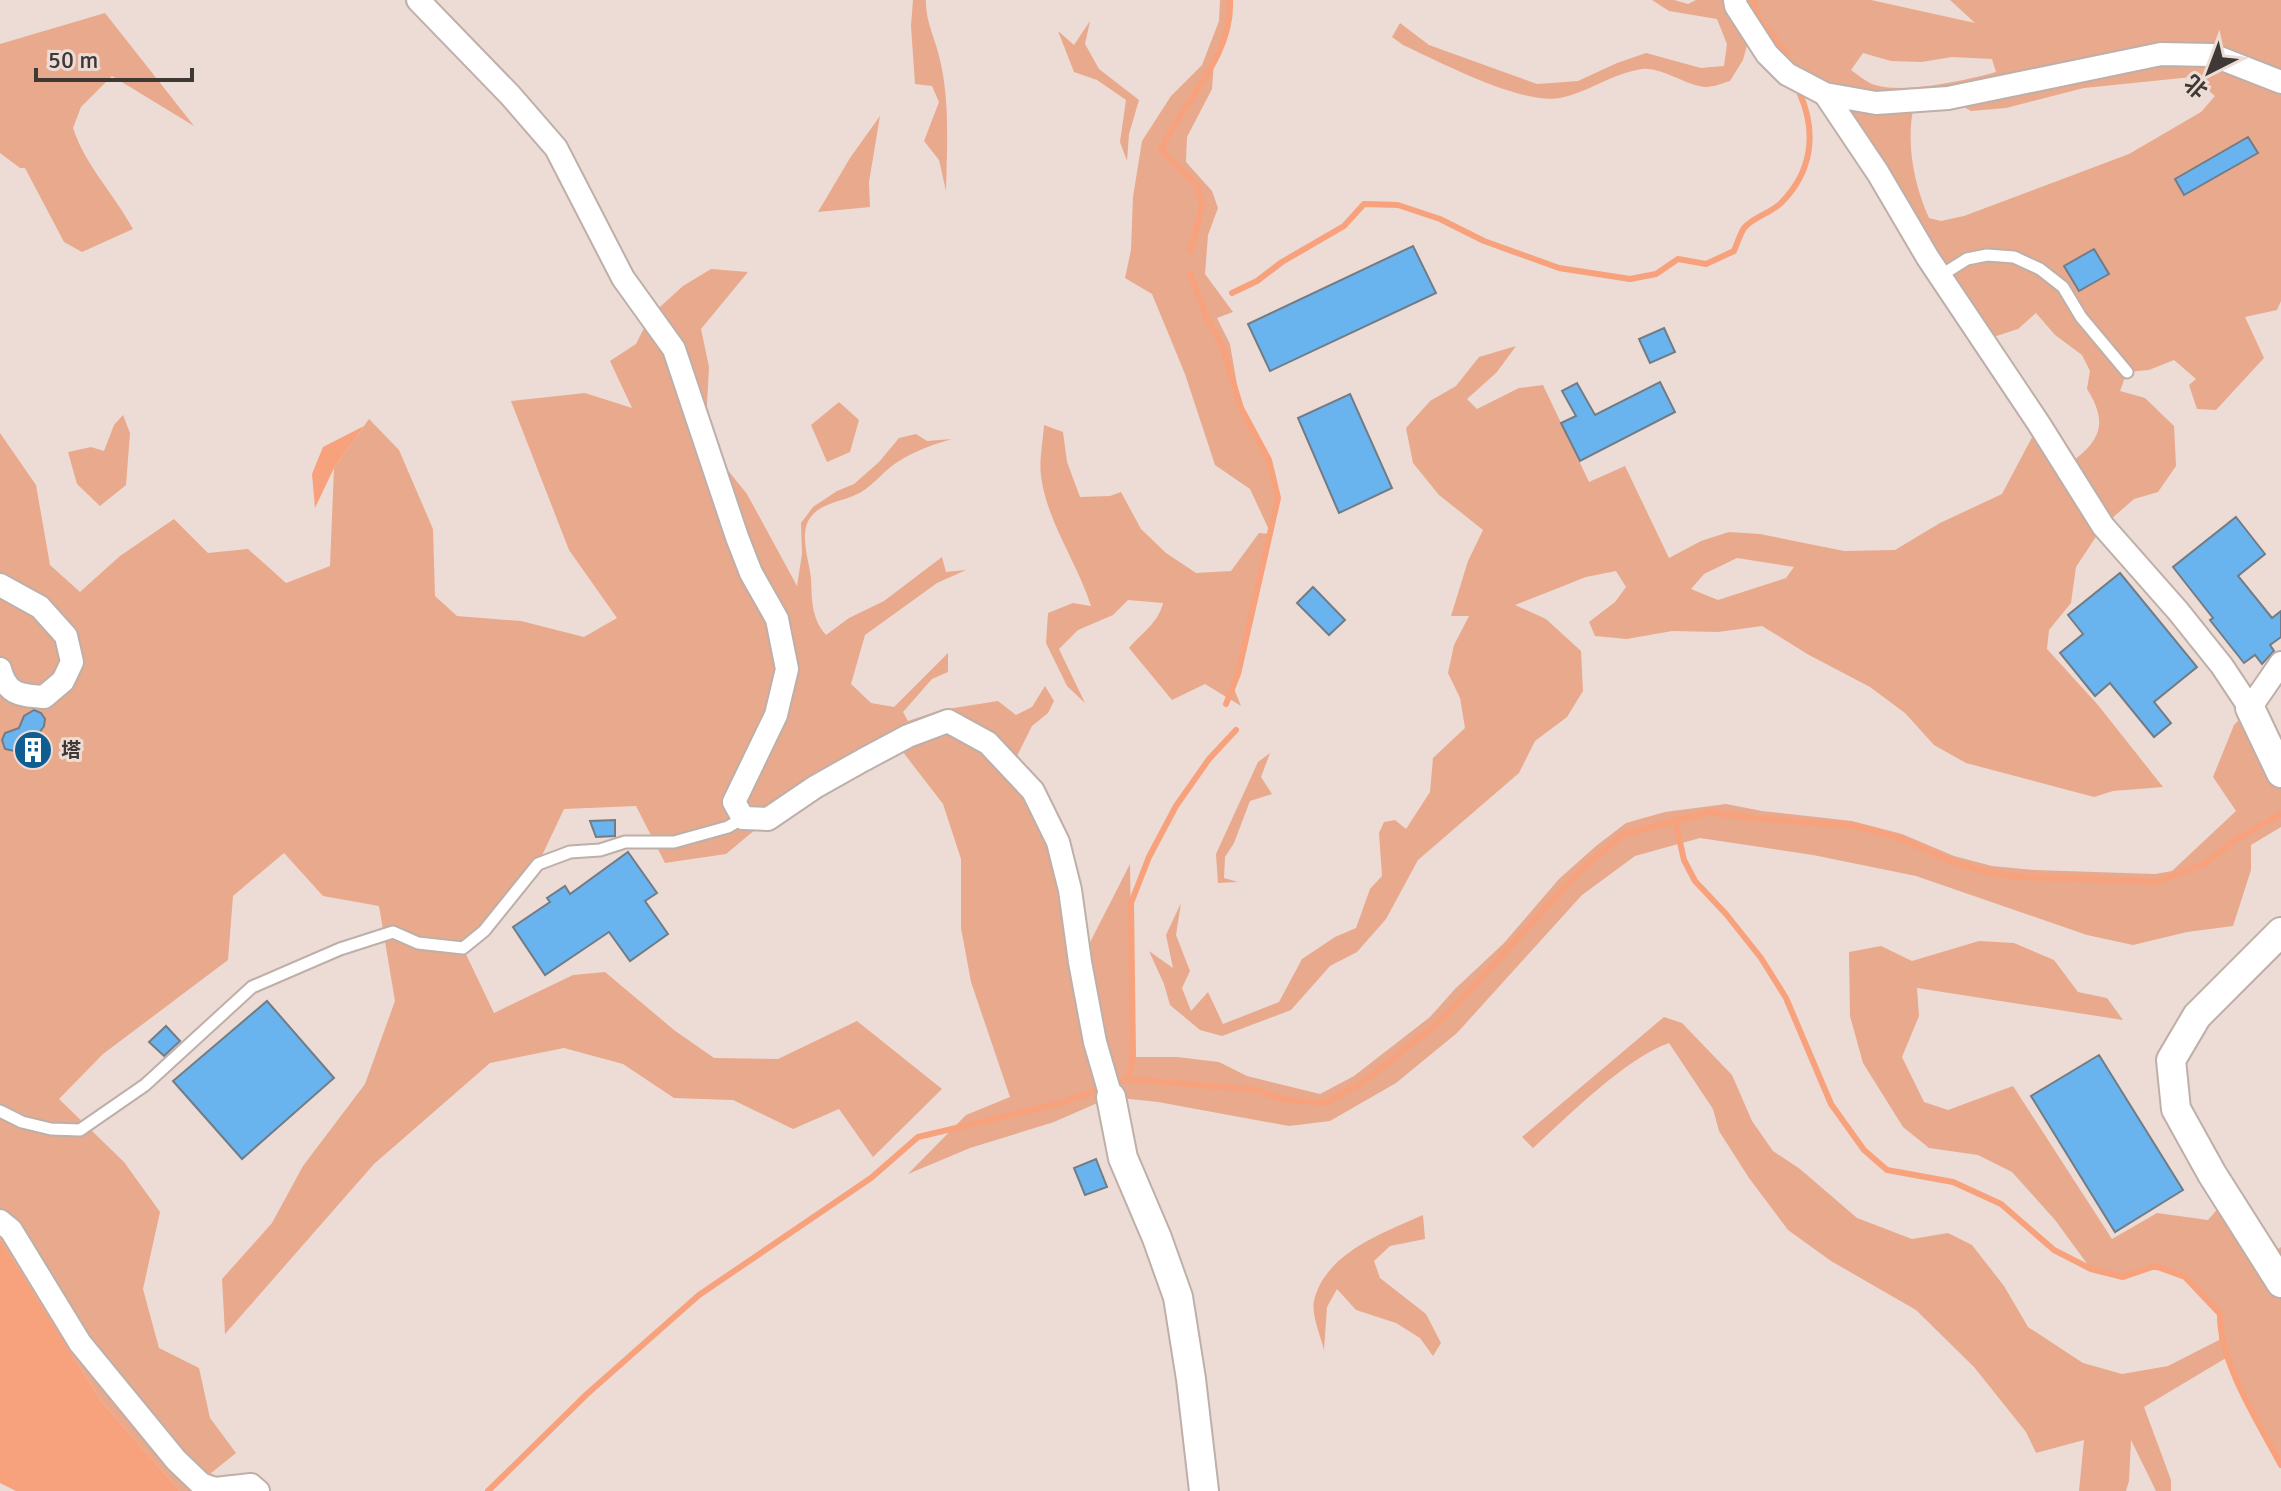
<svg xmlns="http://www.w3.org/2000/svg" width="2281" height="1491" viewBox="0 0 2281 1491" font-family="Signika,'Noto Sans SC',sans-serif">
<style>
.green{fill:#e9a98d;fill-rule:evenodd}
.water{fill:#f7a27c}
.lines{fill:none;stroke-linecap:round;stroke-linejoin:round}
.stream{stroke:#f7a27c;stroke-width:6}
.building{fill:#69b4ef;stroke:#717c86;stroke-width:2}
.service-casing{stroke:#beafa8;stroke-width:15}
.minor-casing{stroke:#beafa8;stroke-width:26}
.tertiary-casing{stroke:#beafa8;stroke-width:32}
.service{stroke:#fff;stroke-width:11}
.minor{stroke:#fff;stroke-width:22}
.tertiary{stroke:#fff;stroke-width:28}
.labels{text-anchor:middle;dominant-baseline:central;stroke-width:6;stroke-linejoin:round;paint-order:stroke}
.poi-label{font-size:20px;font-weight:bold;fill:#3f3936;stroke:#ecdcd5;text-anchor:start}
</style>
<rect width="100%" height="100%" fill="#ecdcd5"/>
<path class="green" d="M913,0H926C925,21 936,40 940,60C950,102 947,148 946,191L939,160L924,141L939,102L932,86L915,84L911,26Z
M1220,0H1230L1231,21L1214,62L1212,89L1187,137L1186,162L1212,191L1218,208L1208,235L1205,274L1233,312L1217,318L1230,344L1241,408L1269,460L1278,498L1247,637L1233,686L1241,706L1205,684L1172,700L1129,648C1143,632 1158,623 1163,603L1128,600L1113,615L1078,630L1059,649L1085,703L1067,686L1046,643L1048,613L1073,603L1091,606C1077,562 1047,522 1041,476C1039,460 1043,441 1044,425L1063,432L1067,462L1080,497L1110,496L1121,492L1141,529L1166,553L1196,573L1231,571L1259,533L1271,534L1250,489L1215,465L1185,374L1152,294L1125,278L1131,250L1133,197L1142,141L1171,96L1202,65L1219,21Z
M1652,0H1674L1688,4L1696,0H1871L1975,23L1950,0H2281V301L2277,310L2245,317L2264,358L2216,410L2197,409L2189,385L2196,379L2174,360L2149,370L2127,372L2120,391L2145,398L2174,426L2176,466L2158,492L2134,499L2103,526L2076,567L2071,603L2049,630L2047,649L2098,705L2163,787L2113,791L2094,797L1966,763L1934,745L1905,713L1870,687L1809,655L1762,626L1718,632L1672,631L1627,639L1595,636L1589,622L1615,602L1626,587L1616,571L1586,577L1515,605L1546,619L1581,651L1583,691L1567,717L1535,741L1519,773L1418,860L1386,919L1357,952L1330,966L1291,1010L1222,1036L1200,1030L1170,1005L1164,984L1149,951L1173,968L1166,935L1181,903L1176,935L1190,971L1182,988L1191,1011L1208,992L1223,1024L1279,1002L1302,959L1335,937L1356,928L1370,889L1382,876L1379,833L1384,822L1395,820L1406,829L1430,792L1433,758L1465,728L1460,698L1448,673L1454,645L1469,616H1451L1468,561L1483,530L1439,495L1413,463L1406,428L1430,401L1456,386L1479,357L1516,346L1497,372L1467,399L1477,409L1519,388L1543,385L1589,482L1625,466L1669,558L1701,541L1729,532L1760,534L1844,551L1895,550L1940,523L2002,494L2039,424L2066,466C2099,443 2110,425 2087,389L2090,371L2082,355L2055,335L2036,313L2018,329L1984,340L1825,94L1751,30L1743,60L1730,81C1723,83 1714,87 1706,87C1689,87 1662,67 1642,69C1613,73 1589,92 1560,98C1521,105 1440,62 1403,45L1392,37L1400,23L1429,45L1537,84L1578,81L1617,63L1646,53L1701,68L1724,66L1727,44L1717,19L1669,11ZM1863,53L1891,61L1922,62L1952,57L1992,59L1996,72C1967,80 1901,95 1872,84C1865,81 1857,74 1851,70ZM2192,77L2215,96L2201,112L2129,154L1964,216L1941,221L1929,218C1913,182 1905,139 1915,101L1948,98L1971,111L2006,108L2084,88ZM1737,558L1794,567L1786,578L1718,600L1691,589L1704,574Z
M105,13L194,126L112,76L81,107L73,128C85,165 114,194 133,229L82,252L64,242L25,168H20L0,153V44Z
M1090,21L1085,44L1099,69L1139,100L1129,134L1127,161L1120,142L1126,100L1097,80L1074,72L1058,31L1074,45Z
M880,116L869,182L870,207L818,212L850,158Z
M711,269L748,272L701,329L709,367L705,442L747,494L797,586L802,554L801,523L813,507L837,491L854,484L879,462L899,438L916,434L927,441L952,439C932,445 914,451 896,463C881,473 870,490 853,496C838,502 820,504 810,518C799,534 809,560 811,578C812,599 811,618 826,635L849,618L884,601L942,557L946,572L966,570L937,583L865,635L851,684L871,703L894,707L948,653V672L932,679L903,712L908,721L941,710L998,701L1016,715L1032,707L1045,686L1054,701L1048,713L1032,726L1011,768L1033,791L1081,960L1130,864L1133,1057H1177L1219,1062L1247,1076L1320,1094L1354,1076L1430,1017L1455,989L1504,943L1559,879L1596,846L1626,823L1665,812L1726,804L1762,811L1852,821L1902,834L1954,856L1992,866L2035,870L2155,874L2172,871L2236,811L2213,777L2234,725L2250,708L2281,773V827L2251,845V870L2233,926L2187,932L2133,945L2087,935L1916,876L1813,855L1700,838L1635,856L1582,895L1457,1033L1396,1083L1330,1121L1289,1126L1158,1102L1111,1097L1054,1122L970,1148L908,1174L966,1115L1010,1097L971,982L961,928V859L943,804L896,743L768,819L726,854L665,863L636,806L564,809L538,864L463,948L494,1013L573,975L605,972L674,1030L714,1058L778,1059L857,1021L942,1089L873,1157L839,1109L793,1129L733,1100L674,1098L623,1064L564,1048L490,1063L374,1164L225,1334L222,1279L272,1223L303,1166L365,1084L395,1001L379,906L323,896L284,853L233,896L228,960L103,1054L59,1099L124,1162L160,1212L143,1289L159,1348L199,1368L210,1418L236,1453L200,1482L258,1491H180L101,1401L0,1238V433L36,485L50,565L80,592L120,556L174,519L208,553L248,549L286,583L330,566L334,468L369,419L399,450L433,529L435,596L457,616L521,621L584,637L617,618L569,550L511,401L585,393L632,408L610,361L636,344L650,316L683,286Z
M839,402L859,420L850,452L827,462L811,425Z
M123,415L130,433L126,485L100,506L77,484L68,452L91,447L104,451L114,425Z
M1270,753L1261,777L1272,794L1250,801L1234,843L1225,857L1224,878L1238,882L1218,883L1216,854L1258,762Z
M1979,941L2014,943L2054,960L2078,992L2107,998L2123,1020L1917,988L1919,1016L1902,1057L1924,1102L1948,1110L2013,1086L2112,1239L2157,1213L2208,1220L2227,1198L2266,1258L2281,1247V1465L2226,1358L2144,1407L2171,1480V1491H2156L2131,1440L2129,1481L2126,1491H2079L2084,1440L2036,1453L2026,1432L1974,1367L1916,1310L1831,1261L1788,1230L1749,1178L1719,1131L1713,1109L1669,1043C1626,1058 1568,1116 1533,1148L1522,1137L1664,1017L1682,1023L1732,1075L1752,1121L1773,1151L1800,1169L1857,1218L1912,1239L1948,1233L1972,1245L2004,1286L2028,1327L2083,1363L2122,1374L2168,1366L2219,1340L2220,1314L2185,1277L2155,1266L2123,1277L2091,1269L2055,1220L2012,1172L1978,1155L1929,1148L1903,1127L1863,1063L1850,1016L1849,952L1881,946L1912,961Z
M1423,1215L1425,1239L1390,1246L1374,1261L1380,1278L1426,1314L1441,1343L1433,1356L1420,1338L1396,1323L1356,1310L1337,1289L1327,1307L1324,1350C1321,1337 1311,1314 1314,1301C1325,1253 1383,1233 1423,1215Z"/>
<path class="water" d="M364,426L334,468L315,508L312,474L323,447Z
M0,1238L101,1401L180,1491H16L0,1483Z"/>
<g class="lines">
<path class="stream" d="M1753,0L1760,20L1787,54
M1192,244L1191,251L1202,206L1198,187L1161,150C1183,101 1233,57 1230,0
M1190,273L1206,316L1222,346L1241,408L1269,460L1278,498L1238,674L1226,704
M1232,293L1257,281L1282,262L1344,226L1364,204L1398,205L1440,219L1484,241L1559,268L1630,279L1656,274L1678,259L1706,264L1734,251C1737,244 1740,234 1744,228C1753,217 1771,213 1781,203C1812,172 1817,133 1800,94
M1675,820L1684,860L1695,881L1726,914L1761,958L1786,998L1831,1104L1864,1150L1887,1170L1953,1182L2001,1204L2054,1250L2091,1269L2123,1277L2155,1266L2185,1277L2220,1314C2219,1362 2258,1422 2281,1465
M1128,1079L1133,1057L1131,903L1149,857L1176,806L1209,759L1236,730
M488,1491L587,1394L699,1295L871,1178L918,1137L1061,1103L1128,1079L1258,1090L1281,1099L1325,1103L1365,1081L1444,1018L1582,869L1624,834L1710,812L1753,818L1855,826L1899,838L1950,861L1990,873L2024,877L2156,882L2204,864L2235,840L2281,814"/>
</g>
<path class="building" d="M2248,137L2258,153L2184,195L2175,179Z
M1413,246L1436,293L1270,371L1248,324Z
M2094,249L2109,274L2079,291L2064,266Z
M1664,328L1675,352L1650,363L1639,339Z
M1660,382L1675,412L1580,461L1561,423L1576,416L1562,391L1577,383L1595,415Z
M1350,394L1392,488L1339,513L1298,418Z
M2236,517L2265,554L2238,576L2272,618L2281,611V637L2270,645L2274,651L2262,664L2255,655L2244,663L2210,620L2213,618L2173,567Z
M2120,573L2197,667L2154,702L2171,723L2154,737L2110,683L2095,696L2060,653L2083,634L2068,615Z
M1313,587L1345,620L1329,635L1297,603Z
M34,710L41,713L45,719L44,726L37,736L44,749L43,756L32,761L19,752L5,749L2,740L5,733L19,728L24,716Z
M615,820V836L596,837L590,821Z
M628,852L657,893L645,901L668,934L630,961L609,932L545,975L513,927L550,902L547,898L565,886L570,894Z
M267,1001L334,1078L242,1159L173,1081Z
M166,1026L180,1041L164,1056L149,1042Z
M2099,1055L2183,1190L2115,1232L2031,1096Z
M1096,1159L1107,1187L1085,1195L1074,1168Z"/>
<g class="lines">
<defs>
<path id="service" d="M1940,276L1967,259L1987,255L2014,257L2040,269L2063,287L2081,317L2127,372
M0,1111L22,1122L51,1129L80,1130L145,1085L252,987L340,949L393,932L418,943L463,948L484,931L538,864L570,852L600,850L625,842H674L728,827L743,818"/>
<path id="minor" d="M418,0L510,95L556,148L623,278L674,349L737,537L751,573L777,619L787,669L776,715L734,802L743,818L768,819L815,787L863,760L908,736L948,721L988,743L1033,791L1058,842L1070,890L1080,962L1095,1042L1111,1097
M1735,0L1736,6L1767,54L1787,74L1825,94L1876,103L1948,98L2161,54L2212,55L2281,82
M1825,94L1878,173L1928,258L2039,424L2103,526L2178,611L2222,666L2250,708L2281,663
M0,585L40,607L66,636L72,662L63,681L44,697C20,695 7,695 0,669
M0,1221L11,1230L80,1343L176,1460L201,1484L215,1489L251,1485L258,1491"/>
<path id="tertiary" d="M2250,708L2281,773
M2281,932L2197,1016L2171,1060L2176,1109L2212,1174L2281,1283
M1111,1097L1123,1158L1157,1238L1178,1297L1191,1379L1204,1491"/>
</defs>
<use href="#service" class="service-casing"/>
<use href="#minor" class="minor-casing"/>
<use href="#tertiary" class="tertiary-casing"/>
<use href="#service" class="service"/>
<use href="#minor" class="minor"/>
<use href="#tertiary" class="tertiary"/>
</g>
<defs>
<symbol id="building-disc" viewBox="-11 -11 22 22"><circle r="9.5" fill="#105e91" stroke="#ecdcd5"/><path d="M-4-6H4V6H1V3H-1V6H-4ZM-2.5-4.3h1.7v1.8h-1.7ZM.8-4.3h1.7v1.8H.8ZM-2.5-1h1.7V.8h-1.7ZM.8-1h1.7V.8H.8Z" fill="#fff"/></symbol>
</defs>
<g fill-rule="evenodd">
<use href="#building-disc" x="11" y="728" width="44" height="44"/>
</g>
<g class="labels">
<g class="poi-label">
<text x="61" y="750">塔</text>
</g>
</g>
<g transform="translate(2209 72) rotate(222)" stroke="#ecdcd5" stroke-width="6" paint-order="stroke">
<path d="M0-6L14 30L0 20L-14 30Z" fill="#3f3936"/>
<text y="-12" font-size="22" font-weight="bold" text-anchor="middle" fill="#3f3936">北</text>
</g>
<path d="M36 68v12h156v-12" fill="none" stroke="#3f3936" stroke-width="4"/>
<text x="48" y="68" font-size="24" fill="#3f3936" stroke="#ecdcd5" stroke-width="6" paint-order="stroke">50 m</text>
</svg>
